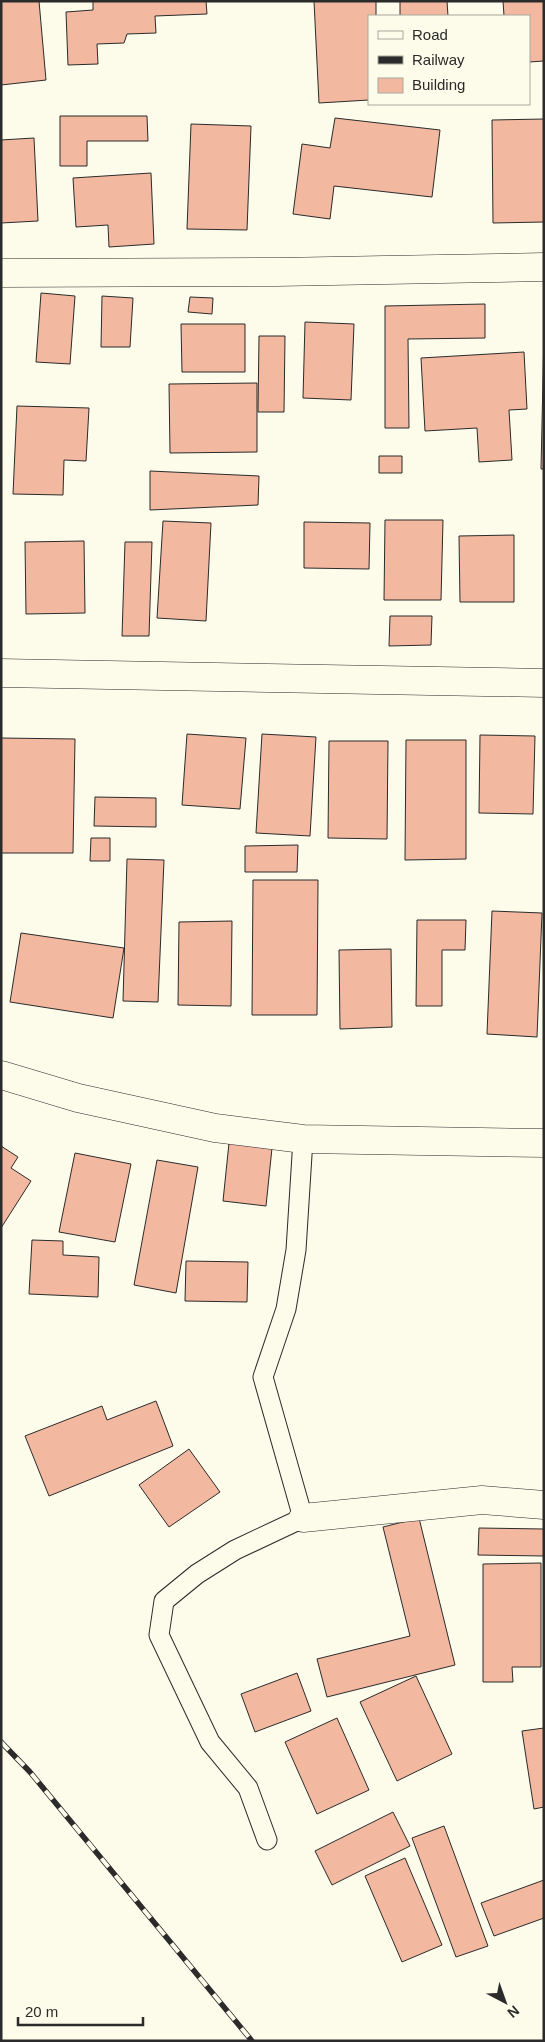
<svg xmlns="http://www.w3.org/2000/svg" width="545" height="2042" viewBox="0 0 545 2042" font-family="Arial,sans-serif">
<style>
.building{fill:#f2b8a0;stroke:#2b2b2b}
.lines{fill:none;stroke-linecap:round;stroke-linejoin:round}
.service-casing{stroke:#2b2b2b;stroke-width:21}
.minor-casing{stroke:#2b2b2b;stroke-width:29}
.service{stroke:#fdfbea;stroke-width:19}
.minor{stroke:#fdfbea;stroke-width:28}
.rail-casing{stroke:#2b2b2b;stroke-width:5.5}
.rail{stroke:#fdfbea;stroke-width:4;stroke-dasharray:11;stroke-linecap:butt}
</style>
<rect width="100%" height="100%" fill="#fdfbea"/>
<path class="building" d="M1,1H39L46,80L1,85Z
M93,1H206L207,14L155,16L156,33L127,34L124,43L97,44L98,64L68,65L66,12L93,10Z
M314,1H376V16H369V100L319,103Z
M400,1H447L448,16H400Z
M503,1H544V61L529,62V16H504Z
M60,116H147L148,141H87V166H60Z
M335,118L440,130L432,197L334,186L330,219L293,214L302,144L330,148Z
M544,119V222L493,223L492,120Z
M191,124L251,126L247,230L187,229Z
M34,138L38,221L1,223V140Z
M151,173L154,244L109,247L108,225L76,227L73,178Z
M41,293L75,296L70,364L36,362Z
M102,296L133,298L130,347H101Z
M190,297L213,298L212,314L188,312Z
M485,304V338L408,339L409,428H385V306Z
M305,322L354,324L351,400L303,398Z
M181,324H245V372H182Z
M544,332V469H541Z
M259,336H285L284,412H258Z
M524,352L527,409L509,410L512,460L479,462L477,428L425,431L421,358Z
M257,383V452L170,453L169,384Z
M17,406L89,408L86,461L64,460L63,495L13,494Z
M379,456H402V473H379Z
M150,471L259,476L258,505L150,510Z
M385,520H443L441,600H384Z
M163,521L211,523L206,621L157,618Z
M304,522L370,523L369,569L304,568Z
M514,535V602H460L459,536Z
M84,541L85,613L26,614L25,542Z
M125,542H152L149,636H122Z
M390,616H432L431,645L389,646Z
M187,734L246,738L240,809L182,805Z
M262,734L316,737L310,836L256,833Z
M480,735L535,736L533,814L479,813Z
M1,738L75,739L73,853H1Z
M406,740H466V859L405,860Z
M329,741H388L387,839L328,838Z
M95,797L156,798V827L94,826Z
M91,838H110V861H90Z
M298,845L297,872H245V846Z
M127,859L164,860L158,1002L123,1001Z
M253,880H318L317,1015H252Z
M492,911L542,913L537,1037L487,1034Z
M417,920H466L465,950H442V1006H416Z
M232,921L231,1006L178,1005L179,922Z
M21,933L124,948L113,1018L10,1002Z
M391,949L392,1027L340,1029L339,950Z
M229,1143L272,1148L266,1206L223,1201Z
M1,1146L18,1157L11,1168L31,1181L1,1228Z
M75,1153L131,1164L115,1242L59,1232Z
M157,1160L198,1167L176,1293L134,1285Z
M32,1240L63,1241V1255L99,1257L98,1297L29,1294Z
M186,1261L248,1262L247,1302L185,1301Z
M156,1401L173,1446L49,1496L25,1436L102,1406L107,1420Z
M189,1449L220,1492L169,1527L139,1485Z
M419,1518L455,1665L327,1697L317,1659L410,1636L383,1527Z
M479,1528L544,1529V1556L478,1555Z
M541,1563V1667H512L513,1682H483V1564Z
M297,1673L311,1711L255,1732L241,1694Z
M416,1676L452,1754L397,1781L360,1702Z
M337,1718L369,1790L317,1814L285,1742Z
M544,1728V1807L534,1809L522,1731Z
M393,1812L410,1846L332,1885L315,1851Z
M444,1826L488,1946L456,1957L412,1838Z
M405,1858L442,1945L402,1962L365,1876Z
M544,1880V1918L494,1936L481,1903Z"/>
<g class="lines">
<defs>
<path id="service" d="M267,1840L248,1788L210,1742L159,1635L164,1601L197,1574L235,1550L303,1518L263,1377L286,1309L296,1250L303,1139"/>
<path id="minor" d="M1,273L277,272L544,267
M1,673L544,683
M1,1075L78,1098L215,1128L303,1139L544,1143
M303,1518L482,1500L544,1505"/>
</defs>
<use href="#service" class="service-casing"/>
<use href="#minor" class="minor-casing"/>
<use href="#service" class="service"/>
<use href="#minor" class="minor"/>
<defs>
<path id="rail" d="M1,1742L30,1772L252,2041"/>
</defs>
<use href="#rail" class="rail-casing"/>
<use href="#rail" class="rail"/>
</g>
<rect width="545" height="2042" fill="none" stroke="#2b2b2b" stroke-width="5"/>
<rect x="368" y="15" width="162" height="90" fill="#fdfbea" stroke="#a9a89e"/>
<rect x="378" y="31" width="25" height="8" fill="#fdfbea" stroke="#a9a89e"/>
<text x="412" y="40" font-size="15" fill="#2b2b2b">Road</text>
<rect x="378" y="56" width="25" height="8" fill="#2b2b2b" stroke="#a9a89e"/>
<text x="412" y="65" font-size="15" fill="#2b2b2b">Railway</text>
<rect x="378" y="78" width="25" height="15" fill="#f2b8a0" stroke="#a9a89e"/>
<text x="412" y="90" font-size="15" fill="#2b2b2b">Building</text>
<g transform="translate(505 2002) rotate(139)" stroke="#fdfbea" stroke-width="4" paint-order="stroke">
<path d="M0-4L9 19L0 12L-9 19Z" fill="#2b2b2b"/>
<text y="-8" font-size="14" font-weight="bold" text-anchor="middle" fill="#2b2b2b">N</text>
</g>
<path d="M18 2017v8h125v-8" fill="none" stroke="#2b2b2b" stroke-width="2.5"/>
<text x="25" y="2017" font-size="15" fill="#2b2b2b" stroke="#fdfbea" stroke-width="4" paint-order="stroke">20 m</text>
</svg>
